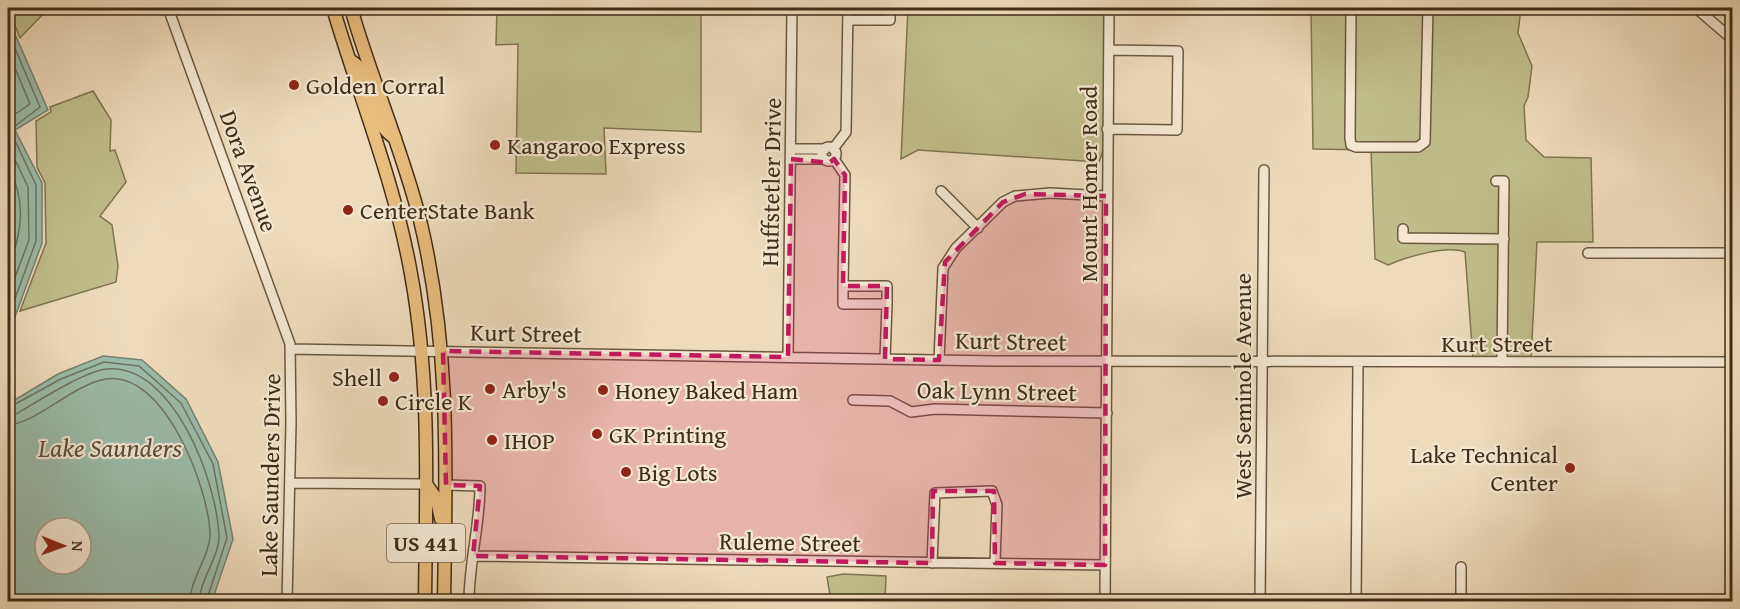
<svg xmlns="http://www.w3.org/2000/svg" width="1740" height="609" viewBox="0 0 1740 609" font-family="'Gentium Book Plus',serif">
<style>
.green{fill:#bfbe8c;stroke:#807552;stroke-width:1.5}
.water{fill:#9bbcaa;stroke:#77826f;stroke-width:1.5;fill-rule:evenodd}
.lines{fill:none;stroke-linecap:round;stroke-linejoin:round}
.shore{stroke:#6e7460;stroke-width:1.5}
.minor-casing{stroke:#6c5840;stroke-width:12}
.major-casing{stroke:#412c17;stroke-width:15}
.minor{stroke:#f5e8d3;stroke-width:9}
.major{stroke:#e8be7e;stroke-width:12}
.rail-casing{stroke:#412c17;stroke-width:4.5}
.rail{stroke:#f5e8d3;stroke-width:2;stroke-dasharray:7;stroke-linecap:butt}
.marked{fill:#c2185b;fill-opacity:0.2;stroke:#c2185b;stroke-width:4.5;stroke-dasharray:12 8;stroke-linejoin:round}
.poi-dot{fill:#8f2418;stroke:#f5e8d3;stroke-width:2}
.labels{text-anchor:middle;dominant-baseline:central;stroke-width:4.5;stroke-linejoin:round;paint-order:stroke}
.shield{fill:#f5e8d3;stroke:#77644f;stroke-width:1.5}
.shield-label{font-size:22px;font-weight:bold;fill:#412c17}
.poi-label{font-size:24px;fill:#412c17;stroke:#f5e8d3;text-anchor:start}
.street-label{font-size:24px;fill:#412c17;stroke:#f5e8d3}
.water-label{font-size:26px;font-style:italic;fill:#58503c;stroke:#f5e8d3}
</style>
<rect width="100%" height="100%" fill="#efdbbc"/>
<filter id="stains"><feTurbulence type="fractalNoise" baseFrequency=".00333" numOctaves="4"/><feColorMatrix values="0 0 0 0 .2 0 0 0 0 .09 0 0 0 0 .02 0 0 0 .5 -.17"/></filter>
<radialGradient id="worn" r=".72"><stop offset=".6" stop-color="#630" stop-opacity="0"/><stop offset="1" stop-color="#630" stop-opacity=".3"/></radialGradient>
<path class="green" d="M8,8H49L20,38Z
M497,8H701V132L604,128L606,174L516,173L518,44L496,45Z
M908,8H1105L1103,150L1099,162L918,150L901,159Z
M1311,8H1521L1518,33L1532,66L1528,97L1524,106L1526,140L1544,157L1591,158L1593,242H1537L1531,359H1473L1465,252C1446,245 1406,257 1388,265L1375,259L1371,150L1313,149Z
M93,91L111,120L110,151L115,150L126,182L100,216L112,225L118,266L116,282L20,311L46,243L45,183L37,167L36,121L51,112L50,107Z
M843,574L886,576L885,601H831L827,577Z"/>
<path class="water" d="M8,18L48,110L15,130L42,183V243L8,336Z
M103,356L142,360L186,399L218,462L233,539L212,601H8V404L58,374ZM45,528H81V564H45Z"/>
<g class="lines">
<path class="shore" d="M8,32L40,107L10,130L36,185V241L8,318
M8,51L30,104L8,119
M8,145L28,187L29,240L8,296
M8,165C27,203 22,231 8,271
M8,408L61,379L104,362L139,366L181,403L213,464L227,538L206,602
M8,416L16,414C37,402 83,372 106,369C173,362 217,482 219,536C219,558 200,579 199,602
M8,425C35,424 74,384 106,379C164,369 210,490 210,536C209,558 190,579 190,602"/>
<defs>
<path id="minor" d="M168,8L290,344L291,423L287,602
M1208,8H1229
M1351,8L1350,138L1351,145L1356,147H1418L1425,142L1428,8
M1696,8L1732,39
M848,20H890V8
M1107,129L1177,130L1178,51L1109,50
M822 154a7 7 0 1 1 14 0a7 7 0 1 1-14 0Z
M791,149H825
M833,149L846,132L848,8
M791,159H824
M834,159L845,175L843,286V304H887V286H843
M1496,181H1504L1502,362
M941,191L978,228
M1403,229V238L1504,239
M1588,253H1732
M290,349L994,361L1732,362
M788,357L792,8
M885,359L887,304
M939,360L943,268L956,248L1003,202L1015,196L1050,193L1106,196
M853,400L890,401L911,412L935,409L1107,413
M291,483L426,484
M446,485L480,486C480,525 469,562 469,602
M473,556L1105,565
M932,563L935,493L992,491L997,505L995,563
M1461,567V602
M1105,602L1109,8
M1260,602L1264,170
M1356,602L1358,363"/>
<path id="major" d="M333,8C359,96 395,183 411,274C431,383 426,492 425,602
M351,8C371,79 402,148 420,220C451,348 446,471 444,602
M351,61C378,77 367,121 395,138
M426,484L437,500L441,519"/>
</defs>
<use href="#minor" class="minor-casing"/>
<use href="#major" class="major-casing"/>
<use href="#minor" class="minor"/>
<use href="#major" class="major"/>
<defs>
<path id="rail" d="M1718,8L1732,20"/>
</defs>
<use href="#rail" class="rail-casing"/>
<use href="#rail" class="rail"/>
</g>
<path class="marked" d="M791,159L829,163L834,159L845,175L843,286H887L885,359L939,360L945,262L1003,202L1025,194L1106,196L1105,565L995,563L994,491H933L932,563L473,556L480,486L446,485L443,351L788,357Z"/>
<g class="poi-dot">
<circle cx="294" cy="85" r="6"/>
<circle cx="495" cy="145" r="6"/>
<circle cx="348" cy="210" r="6"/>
<circle cx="394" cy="377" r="6"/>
<circle cx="490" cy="389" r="6"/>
<circle cx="603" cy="390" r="6"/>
<circle cx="383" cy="401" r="6"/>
<circle cx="597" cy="434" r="6"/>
<circle cx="492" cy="440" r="6"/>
<circle cx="1570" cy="468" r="6"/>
<circle cx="626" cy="472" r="6"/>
</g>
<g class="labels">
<rect class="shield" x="387" y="524" width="78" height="38" rx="4.5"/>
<g class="shield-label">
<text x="426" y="543">US 441</text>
</g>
<g class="poi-label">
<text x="306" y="85">Golden Corral</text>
<text x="507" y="145">Kangaroo Express</text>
<text x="360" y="210">CenterState Bank</text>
<text x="382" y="377" text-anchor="end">Shell</text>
<text x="502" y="389">Arby's</text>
<text x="615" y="390">Honey Baked Ham</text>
<text x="395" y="401">Circle K</text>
<text x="609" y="434">GK Printing</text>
<text x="504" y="440">IHOP</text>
<text x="1558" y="454" text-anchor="end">Lake Technical<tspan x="1558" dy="28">Center</tspan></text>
<text x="638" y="472">Big Lots</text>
</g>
<g class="street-label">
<text transform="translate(249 171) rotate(70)">Dora Avenue</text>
<text transform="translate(771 182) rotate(-89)">Huffstetler Drive</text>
<text transform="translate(1088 184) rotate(-90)">Mount Homer Road</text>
<text transform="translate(526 333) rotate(1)">Kurt Street</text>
<text transform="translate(1011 341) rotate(1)">Kurt Street</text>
<text x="1497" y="343">Kurt Street</text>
<text transform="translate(1242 386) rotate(-90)">West Seminole Avenue</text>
<text transform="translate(997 391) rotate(1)">Oak Lynn Street</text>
<text transform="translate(270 475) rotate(-89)">Lake Saunders Drive</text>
<text transform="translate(790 542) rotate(1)">Ruleme Street</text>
</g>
<g class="water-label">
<text x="110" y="447">Lake Saunders</text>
</g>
</g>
<rect width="1740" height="609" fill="none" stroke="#efdbbc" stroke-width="30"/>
<rect x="9" y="9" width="1722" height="591" fill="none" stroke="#412c17" stroke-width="3"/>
<rect x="15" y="15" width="1710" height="579" fill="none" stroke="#412c17" stroke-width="1.5"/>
<g transform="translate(63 546) rotate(91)"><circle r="28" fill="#f5e8d3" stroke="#ad9d88" stroke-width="1.5"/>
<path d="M0-4.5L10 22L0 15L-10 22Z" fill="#8f2418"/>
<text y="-9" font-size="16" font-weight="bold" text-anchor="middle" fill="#412c17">N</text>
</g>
<rect width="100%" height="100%" filter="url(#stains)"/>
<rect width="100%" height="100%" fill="url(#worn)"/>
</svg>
